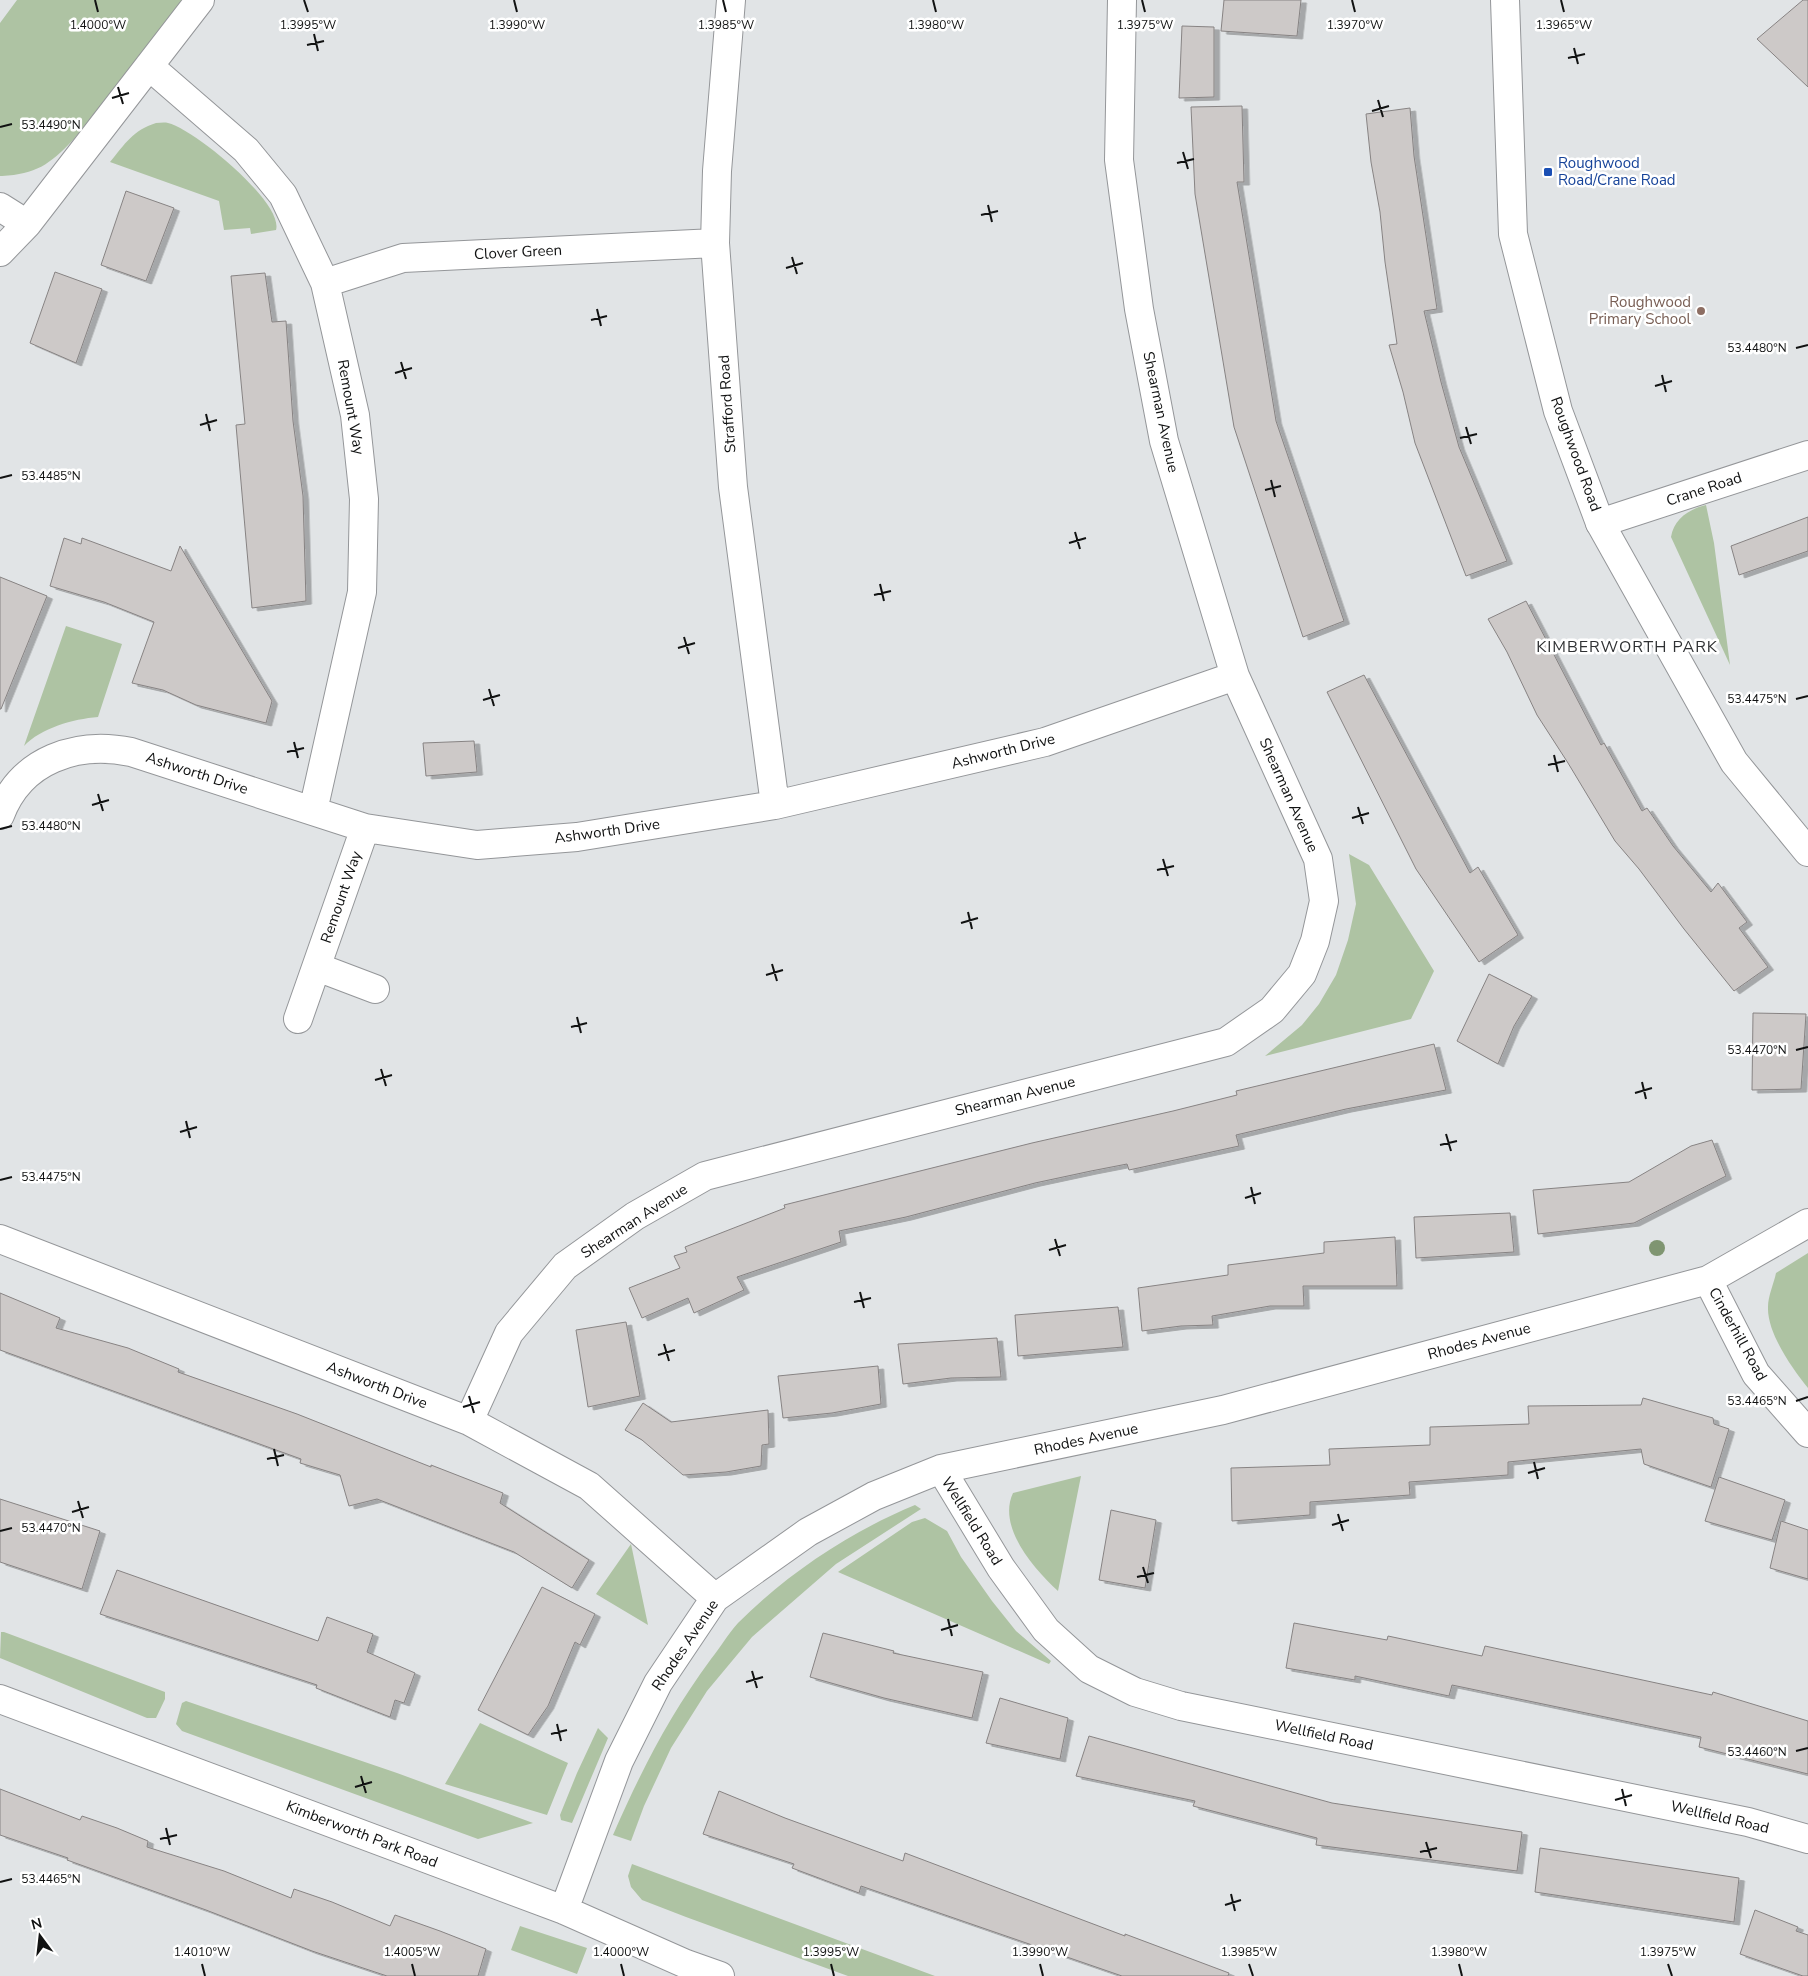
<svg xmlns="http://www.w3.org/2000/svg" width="1808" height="1976" viewBox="0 0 1808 1976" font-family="'Nunito Sans',sans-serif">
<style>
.green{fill:#aec3a3}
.building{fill:#cdc9c8;stroke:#878383;filter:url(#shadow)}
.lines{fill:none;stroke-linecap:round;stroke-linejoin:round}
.minor-casing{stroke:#949699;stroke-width:30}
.tertiary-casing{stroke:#949699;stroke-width:30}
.minor{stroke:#fff;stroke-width:28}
.tertiary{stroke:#fff;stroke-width:28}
.tree{fill:#7f9571}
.ticks{fill:none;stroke:#111212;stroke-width:2}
.transit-dot{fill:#1a4fb4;stroke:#fff;stroke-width:2}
.education-dot{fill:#8d6e63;stroke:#fff;stroke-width:2}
.labels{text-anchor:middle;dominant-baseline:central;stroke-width:5;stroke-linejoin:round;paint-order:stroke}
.transit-label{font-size:15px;fill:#164399;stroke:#fff;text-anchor:start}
.street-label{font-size:15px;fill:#111212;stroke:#fff}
.education-label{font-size:15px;fill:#785e54;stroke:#fff;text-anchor:end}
.neighbourhood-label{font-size:16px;letter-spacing:1px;fill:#2f3133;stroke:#fff}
.ticks-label{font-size:12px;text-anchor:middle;fill:#111212;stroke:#fff;stroke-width:5;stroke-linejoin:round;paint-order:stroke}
</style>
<defs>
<filter id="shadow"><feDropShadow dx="5.5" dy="3" stdDeviation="0" flood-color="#0004"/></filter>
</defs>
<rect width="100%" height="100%" fill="#e1e4e6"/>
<path class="green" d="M17,0H185L73,140C49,165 36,174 2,176H0V23Z
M156,123C160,123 164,122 168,123C194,129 284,203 276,230L251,234L250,228L224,230L219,201L110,162C125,144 133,130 156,123Z
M1706,505L1714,543L1730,665L1671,537C1674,519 1689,509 1706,505Z
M66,626L122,644L98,717C73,719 41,728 24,746Z
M1349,854L1369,865L1434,971L1411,1019L1265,1056L1302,1025L1319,1004L1336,975L1348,940L1356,904Z
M1808,1253V1388C1792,1368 1767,1333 1768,1307C1768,1296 1774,1283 1776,1273Z
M1081,1476L1058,1591C1034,1569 997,1527 1013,1493Z
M915,1505L921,1509L836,1564L752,1637L707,1691L671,1748L644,1806L631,1841L613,1835C641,1771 669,1716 711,1659C720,1648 728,1634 738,1623C788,1573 850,1532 915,1505Z
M925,1518L947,1531L961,1557L992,1601L1016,1631L1051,1661L1049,1664L838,1572L912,1522Z
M631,1544L648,1625L596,1594Z
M1,1632H4L165,1692V1699L156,1718H147L0,1658Z
M186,1701L397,1773L533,1823L478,1839L182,1731L176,1724L182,1703Z
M480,1723L568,1763L547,1815L445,1784Z
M598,1728L608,1738L572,1823L561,1820L560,1815L577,1773Z
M632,1864L935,1976H848L686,1917L642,1900L631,1887L628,1876Z
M520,1926L587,1948L577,1974L511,1950Z"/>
<path class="building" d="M1224,0H1301L1297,36L1221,31Z
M1803,0H1808V87L1757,39Z
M1182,26L1214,27V97L1179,98Z
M1242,106L1244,182H1237L1276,421L1344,621L1303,637L1234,427L1195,194L1191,107Z
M1410,108L1414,156L1437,309L1424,311L1441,382L1459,447L1507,561L1466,576L1415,443L1403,392L1389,345L1397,344L1385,262L1380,212L1371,162L1366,114Z
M126,191L174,208L146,281L101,265Z
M55,272L102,289L76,363L30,343Z
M265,273L272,322L286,321L293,421L303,496L306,601L252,608L236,425L245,424L231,276Z
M1808,517V551L1739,575L1731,546Z
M64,538L81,544L82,538L171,571L180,546L272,701L266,723L196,705L163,690L132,683L154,622L104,602L50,586Z
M0,577L47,596L1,709H0Z
M1526,601L1601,745L1604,743L1642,811L1647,808L1673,846L1711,892L1718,883L1747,922L1739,928L1768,967L1734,991L1684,929L1639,869L1615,841L1568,763L1537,715L1507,652L1488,619Z
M1364,675L1470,873L1478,867L1518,935L1479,962L1416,869L1327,692Z
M474,741L477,772L426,776L423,743Z
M1489,974L1532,996L1514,1026L1498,1064L1457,1041Z
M1753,1013L1806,1014L1801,1089L1752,1090Z
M1434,1044L1446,1090L1346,1109L1236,1135L1239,1146L1129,1170L1127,1164L1091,1171L1035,1183L906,1217L839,1231L841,1242L737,1277L744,1290L694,1313L688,1298L642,1318L629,1288L680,1268L674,1256L687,1252L685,1247L785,1208L784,1205L1032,1143L1173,1111L1237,1095L1236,1091Z
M1712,1140L1726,1176L1634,1223L1538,1234L1533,1190L1629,1182L1691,1146Z
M1510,1213L1514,1252L1416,1258L1414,1217Z
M1395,1237L1397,1286H1303L1304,1306H1270L1212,1316L1213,1325L1181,1326L1142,1331L1138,1288L1228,1275V1265L1324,1253V1242Z
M0,1293L60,1318L56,1328L128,1348L179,1369L178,1372L297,1414L431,1467V1465L503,1493L500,1503L589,1560L572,1588L514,1552L377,1499L349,1506L340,1475L300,1463L301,1459L0,1350Z
M1118,1307L1123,1347L1018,1356L1015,1315Z
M626,1322L640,1396L588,1407L576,1330Z
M997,1338L1001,1377L951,1378L903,1384L898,1344Z
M878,1366L881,1404L832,1413L783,1418L778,1376Z
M1643,1398L1713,1418L1714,1424L1729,1429L1711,1487L1644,1464L1641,1449L1508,1462V1475L1409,1482L1410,1495L1310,1502V1515L1232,1521L1231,1468L1330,1465L1329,1449L1430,1445V1427L1529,1424L1528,1406L1641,1405Z
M643,1403L671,1422L768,1410L769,1444L762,1445L761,1466L726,1472L683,1475L642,1440L625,1430Z
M1719,1477L1785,1500L1772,1540L1705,1521Z
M0,1499L100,1531L82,1589L0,1562Z
M1111,1510L1156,1520L1145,1588L1099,1580Z
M1781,1521L1808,1530V1579L1770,1568Z
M117,1570L318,1641L327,1617L373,1634L367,1652L415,1673L404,1703L395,1700L390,1717L316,1688L317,1685L100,1614Z
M542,1587L595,1614L580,1645L575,1642L548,1706L528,1735L478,1710Z
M1294,1623L1387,1640L1388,1636L1482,1656L1485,1646L1712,1695L1713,1692L1808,1721V1774L1699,1747L1701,1737L1452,1685L1449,1696L1355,1676V1680L1286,1668Z
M823,1633L894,1651L893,1653L983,1672L972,1718L884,1698L810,1677Z
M1000,1698L1068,1718L1060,1759L986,1743Z
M1089,1736L1332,1803L1522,1832L1517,1871L1316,1845L1317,1838L1193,1806L1195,1801L1076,1776Z
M0,1789L80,1820L82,1816L117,1828L148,1841L147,1847L224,1871L291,1898L294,1889L332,1902L390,1926L395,1915L440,1931L486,1949L478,1976H387L312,1951L206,1910L67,1860L68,1858L0,1835Z
M719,1791L785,1818L903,1861L905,1853L1125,1936V1934L1229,1973L1228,1976H1122L861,1886L859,1893L792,1868L794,1864L703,1834Z
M1540,1848L1739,1878L1734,1922L1535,1892Z
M1755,1910L1798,1927L1796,1931L1808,1935V1976H1803L1740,1954Z"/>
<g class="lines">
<defs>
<path id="minor" d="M731,0L717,171L715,243L733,487L775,805
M149,66L246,150L283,195L325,283L355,415L364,499L362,592L313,811
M0,207L27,224L200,0
M0,252L27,224
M325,283L403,258L715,243
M1600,523L1808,455
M0,815C21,759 77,741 131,752L365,828L477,845L577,837L775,805L1045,742L1235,676
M317,967L375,989
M298,1019L365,828
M0,1239L469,1421L589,1486L715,1598
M1708,1280L1756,1374L1808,1433
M469,1421L509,1333L565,1266L635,1216L705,1176L1226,1042L1272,1010L1302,974L1315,941L1324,901L1318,859L1235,676L1164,441L1139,309L1119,160L1122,0
M941,1469L1001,1568L1046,1630L1089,1669L1135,1692L1181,1706L1748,1822L1808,1839
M0,1699L564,1910L686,1964L720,1976
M564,1910L619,1761L658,1683L715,1598L808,1532L874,1496L941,1469L1223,1410L1708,1280L1808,1223"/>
<path id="tertiary" d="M1505,0L1513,234L1558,411L1600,523L1734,762L1808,852"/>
</defs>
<use href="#minor" class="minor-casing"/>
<use href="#tertiary" class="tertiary-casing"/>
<use href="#minor" class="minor"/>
<use href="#tertiary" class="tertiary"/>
</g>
<circle class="tree" cx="1657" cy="1248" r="8"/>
<path class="ticks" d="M95,0L98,12M304,0L308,12M514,0L517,12M723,0L726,12M933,0L936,12M1142,0L1145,12M1352,0L1355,12M1561,0L1564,12M314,34L318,51M307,45L324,41M1574,48L1578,64M1568,58L1585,54M118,87L123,104M112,98L129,93M1378,100L1383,117M1372,111L1389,106M0,127L12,124M1183,152L1188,169M1177,163L1194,159M988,205L992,222M981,215L998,211M792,257L797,274M786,268L803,263M597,309L601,326M591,320L607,316M1796,348L1808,345M401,362L406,379M395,373L412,368M1662,375L1666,392M1655,386L1672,381M206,414L210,431M200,425L217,420M1466,427L1471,444M1460,438L1477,434M0,478L12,475M1271,480L1275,497M1265,490L1281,486M1075,532L1080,549M1069,543L1086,538M880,584L884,601M874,595L891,591M684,637L689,654M678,648L695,643M489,689L494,706M1796,699L1808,696M483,700L500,695M294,742L298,758M287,752L304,748M1554,755L1558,772M1548,765L1565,761M98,794L103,811M92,805L109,800M1358,807L1363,824M1352,818L1369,813M0,829L12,826M1163,859L1168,876M1157,870L1174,866M968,912L972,929M961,923L978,918M772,964L777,981M766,975L783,970M577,1017L581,1033M571,1027L587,1023M1796,1050L1808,1047M381,1069L386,1086M375,1080L392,1075M1642,1082L1646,1099M1635,1093L1652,1088M186,1121L190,1138M180,1132L197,1127M1446,1134L1451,1151M1440,1145L1457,1141M0,1180L12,1177M1251,1187L1255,1204M1245,1198L1261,1193M1055,1239L1060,1256M1049,1250L1066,1245M860,1292L864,1308M854,1302L871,1298M664,1344L669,1361M658,1355L675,1350M469,1396L474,1413M1796,1401L1808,1397M463,1407L480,1402M274,1449L278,1466M267,1459L284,1455M1534,1462L1538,1479M1528,1473L1545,1468M78,1501L83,1518M72,1512L89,1507M1338,1514L1343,1531M1332,1525L1349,1520M0,1531L12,1528M1143,1567L1148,1583M1137,1577L1154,1573M948,1619L952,1636M941,1630L958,1625M752,1671L757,1688M746,1682L763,1677M557,1724L561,1741M551,1734L567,1730M1796,1751L1808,1748M361,1776L366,1793M355,1787L372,1782M1622,1789L1626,1806M1615,1800L1632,1795M166,1828L170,1845M160,1839L177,1835M1426,1842L1431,1858M1420,1852L1437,1848M0,1882L12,1879M1231,1894L1235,1911M1225,1905L1241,1900M202,1964L205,1976M412,1964L415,1976M621,1964L624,1976M831,1964L834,1976M1040,1964L1043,1976M1249,1964L1253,1976M1459,1964L1462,1976M1668,1964L1672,1976"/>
<rect class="transit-dot" x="1543" y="167" width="10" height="10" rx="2.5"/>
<circle class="education-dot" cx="1701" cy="311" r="5"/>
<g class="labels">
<g class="transit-label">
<text x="1558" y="163">Roughwood<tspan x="1558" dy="17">Road/Crane Road</tspan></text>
</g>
<g class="street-label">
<text transform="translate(518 252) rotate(-3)">Clover Green</text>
<text transform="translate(727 404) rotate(-94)">Strafford Road</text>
<text transform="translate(351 407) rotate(80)">Remount Way</text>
<text transform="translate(1161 412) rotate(78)">Shearman Avenue</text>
<text transform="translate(1576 454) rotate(70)">Roughwood Road</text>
<text transform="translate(1704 489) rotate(-18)">Crane Road</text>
<text transform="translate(1003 751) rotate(-14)">Ashworth Drive</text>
<text transform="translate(197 773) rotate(18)">Ashworth Drive</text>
<text transform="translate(1289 795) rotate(66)">Shearman Avenue</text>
<text transform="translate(607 831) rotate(-8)">Ashworth Drive</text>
<text transform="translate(341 897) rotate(-71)">Remount Way</text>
<text transform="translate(1015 1096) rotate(-14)">Shearman Avenue</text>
<text transform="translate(634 1221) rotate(-33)">Shearman Avenue</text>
<text transform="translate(1738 1334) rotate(61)">Cinderhill Road</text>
<text transform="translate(1479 1341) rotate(-15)">Rhodes Avenue</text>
<text transform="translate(377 1385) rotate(21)">Ashworth Drive</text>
<text transform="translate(1086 1439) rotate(-12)">Rhodes Avenue</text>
<text transform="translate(972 1521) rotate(58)">Wellfield Road</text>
<text transform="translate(685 1645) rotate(-56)">Rhodes Avenue</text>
<text transform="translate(1324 1735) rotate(12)">Wellfield Road</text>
<text transform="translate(1720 1817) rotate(13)">Wellfield Road</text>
<text transform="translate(362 1834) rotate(21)">Kimberworth Park Road</text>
</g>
<g class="education-label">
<text x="1691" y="302">Roughwood<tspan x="1691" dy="17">Primary School</tspan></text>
</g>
<g class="neighbourhood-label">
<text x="1627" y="647">KIMBERWORTH PARK</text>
</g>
</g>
<g class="ticks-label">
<text x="98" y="29">1.4000°W</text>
<text x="517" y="29">1.3990°W</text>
<text x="726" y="29">1.3985°W</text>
<text x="1145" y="29">1.3975°W</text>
<text x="1355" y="29">1.3970°W</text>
<text x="1564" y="29">1.3965°W</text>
<text x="308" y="29">1.3995°W</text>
<text x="936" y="29">1.3980°W</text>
<text x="51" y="129">53.4490°N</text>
<text x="1757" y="352">53.4480°N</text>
<text x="51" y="480">53.4485°N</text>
<text x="1757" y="703">53.4475°N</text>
<text x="51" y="830">53.4480°N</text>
<text x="1757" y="1054">53.4470°N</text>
<text x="51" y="1181">53.4475°N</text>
<text x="1757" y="1405">53.4465°N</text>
<text x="51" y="1532">53.4470°N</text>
<text x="1757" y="1756">53.4460°N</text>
<text x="51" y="1883">53.4465°N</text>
<text x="202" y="1956">1.4010°W</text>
<text x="412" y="1956">1.4005°W</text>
<text x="621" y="1956">1.4000°W</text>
<text x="831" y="1956">1.3995°W</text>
<text x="1040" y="1956">1.3990°W</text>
<text x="1249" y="1956">1.3985°W</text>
<text x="1459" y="1956">1.3980°W</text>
<text x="1668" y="1956">1.3975°W</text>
</g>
<g transform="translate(40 1936) rotate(345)" stroke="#ffffff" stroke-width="4" paint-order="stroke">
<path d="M0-4L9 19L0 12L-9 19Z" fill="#111212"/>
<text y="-8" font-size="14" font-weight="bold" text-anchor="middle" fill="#111212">N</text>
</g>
</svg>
